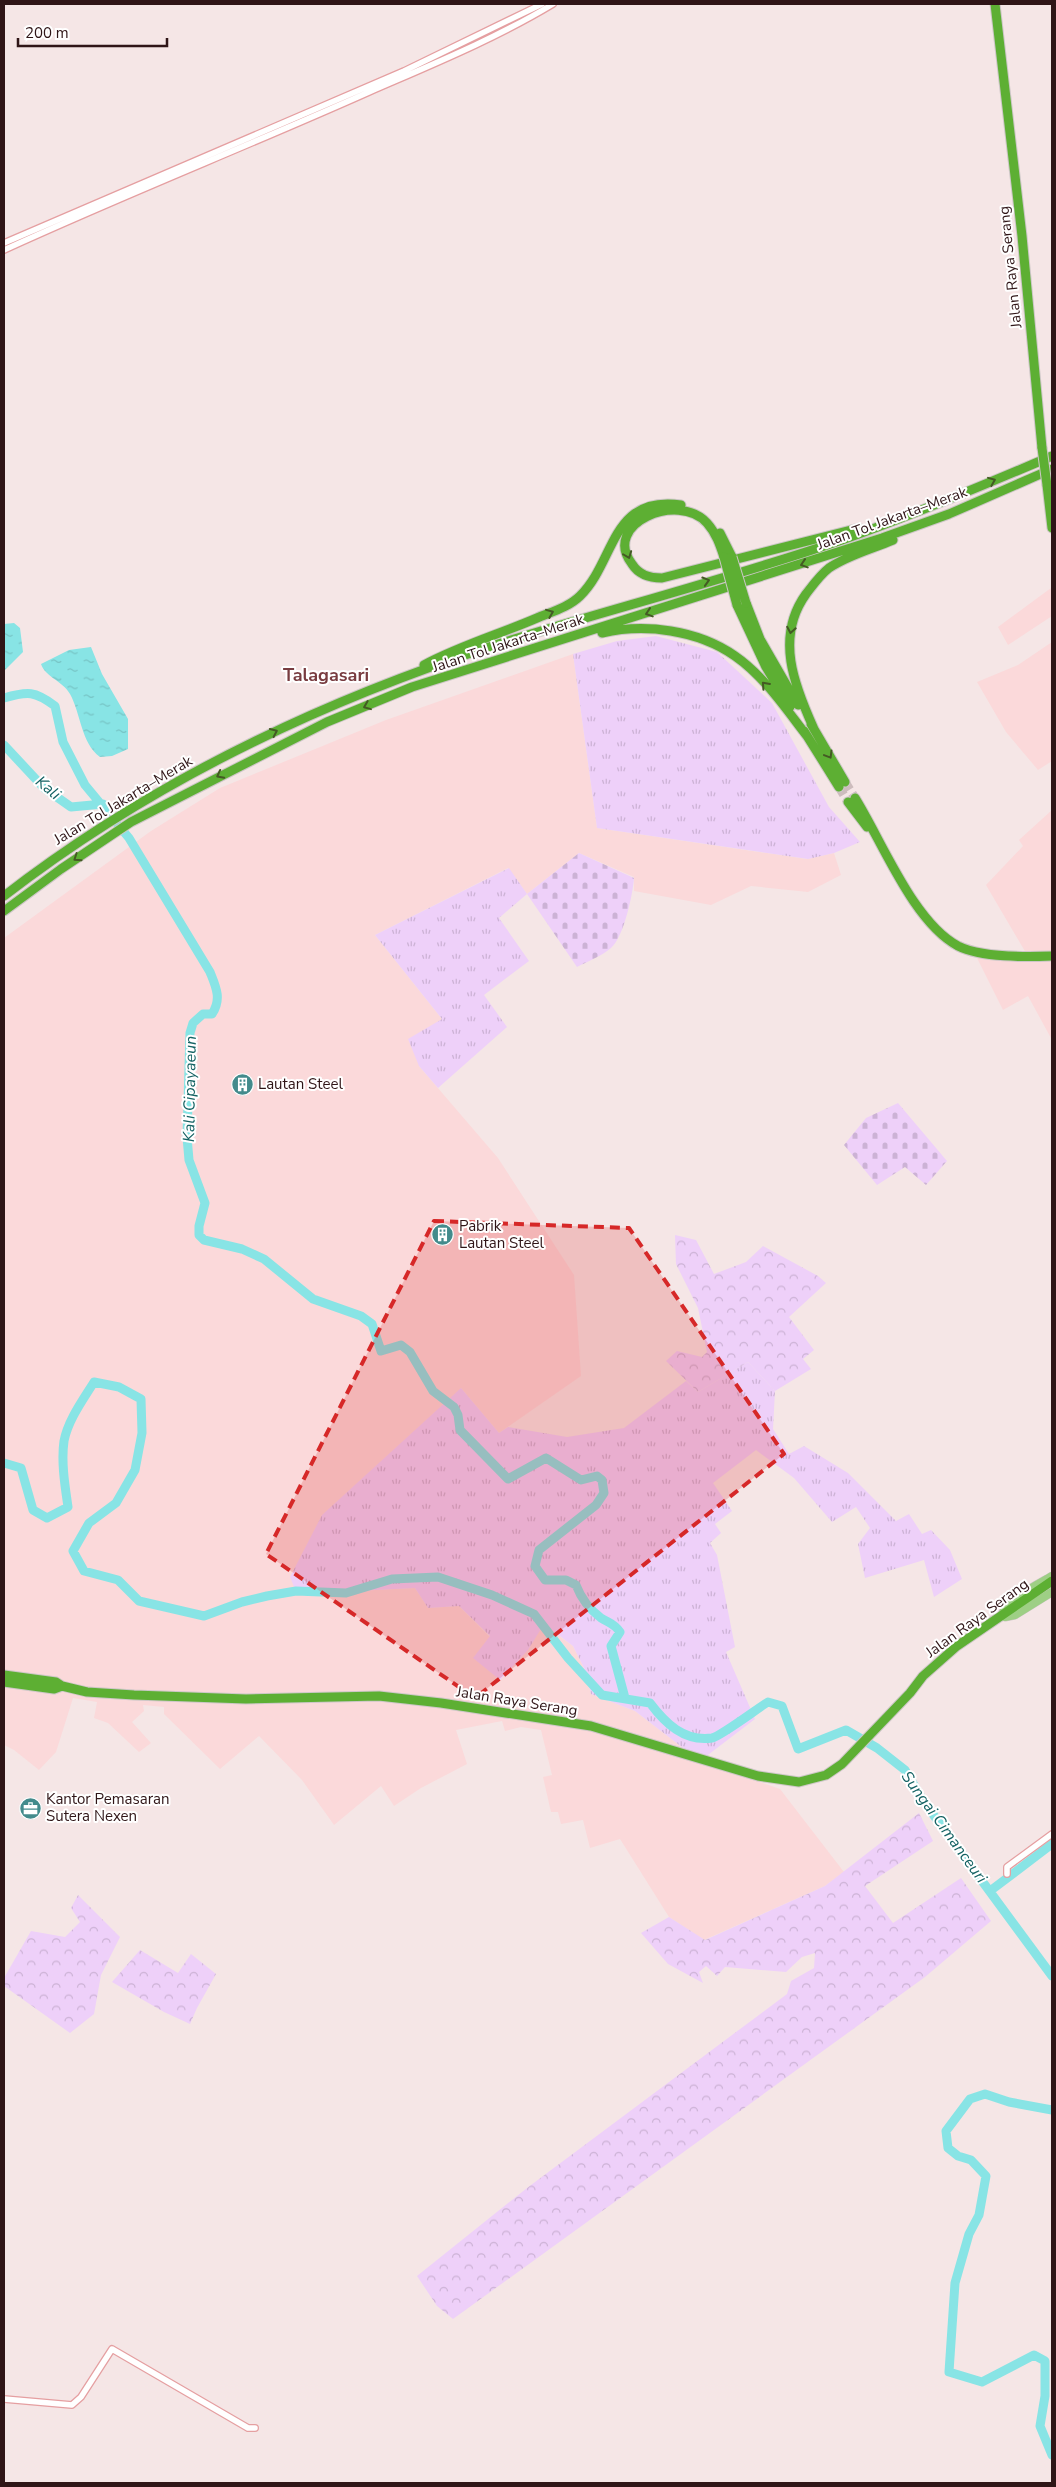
<svg xmlns="http://www.w3.org/2000/svg" width="1056" height="2487" viewBox="0 0 1056 2487" font-family="'Nunito Sans',sans-serif">
<style>
.built{fill:#fbd9da}
.grass{fill:url(#grass-tufts)}
.forest{fill:url(#forest-crowns)}
.cemetery{fill:url(#cemetery-stones)}
.water{fill:url(#water-ripples)}
.lines{fill:none;stroke-linecap:round;stroke-linejoin:round}
.river{stroke:#88e4e5;stroke-width:9}
.highway-tunnel{stroke:#cdbcbd;stroke-width:9;stroke-dasharray:9 4.5;stroke-linecap:butt}
.minor-casing{stroke:#e59fa1;stroke-width:8}
.major-casing{stroke:#cdc7c7;stroke-width:9}
.highway-casing{stroke:#cdc7c7;stroke-width:11}
.minor{stroke:#fff;stroke-width:5.5}
.major{stroke:#9ecf85;stroke-width:8}
.highway{stroke:#5daf33;stroke-width:9}
.highway-bridge-casing{stroke:#cdc7c7;stroke-width:11;stroke-linecap:butt}
.highway-bridge{stroke:#5daf33;stroke-width:9}
.oneway{stroke:#445a24}
.marked{fill:#d62828;fill-opacity:0.2;stroke:#d62828;stroke-width:4;stroke-dasharray:10 6;stroke-linejoin:round}
.labels{text-anchor:middle;dominant-baseline:central;stroke-width:4;stroke-linejoin:round;paint-order:stroke}
.street-label{font-size:15px;fill:#2f1517;stroke:#fff}
.poi-label{font-size:15px;fill:#2f1517;stroke:#fff;text-anchor:start}
.water-label{font-size:16px;font-style:italic;fill:#146263;stroke:#fff}
.quarter-label{font-size:18px;font-weight:bold;fill:#783c40;stroke:#fff}
</style>
<defs>
<pattern id="grass-tufts" width="24" height="20" patternUnits="userSpaceOnUse" patternTransform="scale(1.25)"><rect width="24" height="20" fill="#eed0f9"/><path d="M3 7l-1-3M5 7V3M7 7l1-3M15 17l-1-3M17 17v-4M19 17l1-3" fill="none" stroke="#ccb2d5"/></pattern>
<pattern id="forest-crowns" width="20" height="18" patternUnits="userSpaceOnUse" patternTransform="scale(1.25)"><rect width="20" height="18" fill="#eed0f9"/><path d="M2 6a3 3 0 1 1 6 0M12 15a3 3 0 1 1 6 0" fill="none" stroke="#ccb2d5"/></pattern>
<pattern id="cemetery-stones" width="16" height="16" patternUnits="userSpaceOnUse" patternTransform="scale(1.25)"><rect width="16" height="16" fill="#eed0f9"/><path d="M2 7V4a2 2 0 0 1 4 0v3zM10 15v-3a2 2 0 0 1 4 0v3z" fill="#ccb2d5"/></pattern>
<pattern id="water-ripples" width="26" height="14" patternUnits="userSpaceOnUse" patternTransform="scale(1.25)"><rect width="26" height="14" fill="#88e4e5"/><path d="M2 4q2-2 4 0t4 0M15 11q2-2 4 0t4 0" fill="none" stroke="#76c3c4"/></pattern>
</defs>
<rect width="100%" height="100%" fill="#f5e6e6"/>
<path class="built" d="M1051,588L1052,616L1008,645L998,627Z
M1052,642V761L1038,770L1006,732L977,682L1018,665Z
M573,654L597,828L807,859L834,853L841,875L808,892L751,886L711,905L634,891V877L579,853L527,894L508,868L375,935L442,1019L419,1066L498,1158L574,1275L581,1376L499,1433L461,1388L298,1594L415,1588L428,1608L459,1606L490,1637L528,1650L543,1624L573,1646L585,1670L591,1694L635,1711L700,1761L780,1789L844,1872L825,1886L704,1940L669,1917L620,1839L590,1848L583,1820L561,1824L558,1812H551L543,1777L552,1775L541,1730L521,1727L505,1731L502,1721L456,1730L467,1764L421,1788L394,1806L381,1786L334,1825L302,1780L259,1736L220,1769L164,1714V1707L143,1705L144,1711L132,1722L151,1743L139,1752L108,1723L94,1718L97,1702L73,1698L56,1752L39,1770L14,1750L4,1745V938L151,831L220,788L386,720Z
M1052,810V1040L1028,996L1003,1010L974,952L1026,953L986,885L1023,846L1019,840Z"/>
<path class="grass" d="M656,636L717,652L772,703L829,807L860,842L834,853L808,859L597,828L573,654L617,641Z
M509,868L527,894L499,918L529,961L484,995L507,1027L438,1088L419,1066L408,1039L442,1019L375,935Z
M748,1362L775,1391L773,1429L789,1454L804,1446L848,1473L896,1521L909,1514L922,1534L931,1530L950,1550L962,1579L934,1597L924,1560L865,1578L858,1544L870,1528L856,1507L832,1522L794,1478L756,1450L713,1483L732,1511L715,1524L721,1533L710,1543L717,1555L735,1647L726,1652L755,1719L700,1761L635,1711L591,1694L585,1670L573,1646L544,1624L528,1650L500,1680L473,1658L490,1636L459,1606L428,1608L415,1588L297,1594L290,1577L322,1515L461,1388L499,1433L508,1427L567,1437L624,1428L686,1381L698,1392Z"/>
<path class="forest" d="M675,1235L696,1240L714,1274L746,1262L763,1246L818,1276L826,1283L789,1317L814,1350L803,1359L811,1369L775,1391L748,1362L698,1392L666,1361L677,1351L702,1357L707,1352L698,1308L676,1264Z
M919,1813L933,1841L865,1886L893,1923L961,1878L991,1921L925,1977L453,2319L437,2306L417,2276L527,2188L787,1994L791,1981L814,1968L815,1953L802,1957L786,1972L725,1967L717,1976L706,1966L699,1972L703,1983L668,1964L641,1933L669,1917L705,1940L825,1886Z
M78,1895L120,1937L101,1975L94,2014L70,2033L4,1986V1978L31,1931L65,1937L80,1922L71,1908Z
M140,1950L178,1973L191,1954L216,1974L197,2008L190,2024L164,2012L112,1982Z"/>
<path class="cemetery" d="M579,853L634,878C633,893 624,937 611,948C602,956 588,961 577,967L527,894Z
M898,1103L947,1161L926,1185L905,1167L877,1185L844,1145L866,1118Z"/>
<path class="water" d="M14,623L20,628L23,652L4,671V624Z
M91,647L102,674L128,719V749L112,756L100,757C81,743 81,714 70,694C63,681 45,677 41,664L69,650Z"/>
<g class="lines">
<path class="river" d="M4,698C28,691 35,691 55,706L63,742L85,785L129,838L210,972C216,987 222,999 212,1014H203L193,1023L190,1033L187,1137L189,1160L205,1203L199,1226V1235L204,1240L242,1249L264,1259L313,1299L361,1316L372,1324L381,1351L401,1345L410,1352L433,1391L454,1407L458,1415L460,1430L508,1479L546,1458L581,1480L597,1476L602,1480L604,1493L596,1505L539,1550L535,1566L545,1580H566L576,1585C581,1598 589,1609 601,1618C609,1623 614,1623 620,1632L611,1646L625,1698
M4,745L44,788L71,807L103,804
M4,1463L21,1468L33,1510L47,1518L68,1507C65,1486 61,1462 64,1441C68,1420 83,1400 94,1382L119,1387L141,1399L142,1433L135,1470L116,1503L89,1523L73,1551L84,1571L118,1580L139,1601L204,1616L242,1602L267,1596L296,1591L346,1593L392,1579L438,1577L492,1595L534,1614L568,1658L602,1695L650,1703C665,1723 684,1742 712,1738C721,1736 758,1708 768,1702L782,1706L798,1749L846,1730L877,1748L905,1770L924,1802L1052,1976
M990,1891L1052,1844
M1052,2110L1009,2102L985,2094L970,2099L946,2131L948,2148L958,2156L971,2160L986,2176L979,2215L969,2234L955,2283L949,2372L982,2382L1034,2355L1045,2361V2396L1040,2426L1052,2455"/>
<path class="highway-tunnel" d="M845,782L855,798
M839,787L848,802"/>
<defs>
<path id="minor" d="M4,243L404,71L542,4
M4,250C124,195 248,146 369,92C431,65 495,39 553,4
M1007,1874V1867L1052,1834
M4,2399L72,2405L81,2397L112,2349L248,2428H255"/>
<path id="major" d="M1002,1615C1006,1600 1039,1584 1052,1576
M1005,1617L1015,1615L1052,1592"/>
<path id="highway" d="M995,4L1022,236L1042,448
M1047,485L1052,528
M720,533L732,557
M724,557C720,545 716,533 707,523C678,491 601,524 632,564C639,575 649,578 662,578L859,528
M746,603L760,639L798,705
M737,605L766,667L790,707
M602,633C645,623 698,630 735,656C764,676 786,709 807,736
M424,665C459,646 500,634 537,618C551,612 569,607 580,596C616,561 610,495 681,505
M811,724L845,782
M814,729C794,685 775,637 806,594C813,585 820,575 829,568C848,555 872,549 893,540
M804,731L839,787
M855,798C882,841 913,922 958,946C982,958 1026,957 1052,956
M848,802L867,827
M4,896C150,783 317,703 492,646C607,610 725,580 839,541C911,516 982,486 1052,456
M4,911L61,869L131,822L327,722L412,687L882,538L949,514L1052,469
M4,1675L56,1682L62,1686L87,1692L134,1695L246,1699L379,1696L441,1703L591,1726L758,1776L799,1782L826,1775L842,1764L910,1693L923,1676L957,1646L1052,1581
M4,1682L54,1689L62,1686"/>
</defs>
<use href="#minor" class="minor-casing"/>
<use href="#major" class="major-casing"/>
<use href="#highway" class="highway-casing"/>
<use href="#minor" class="minor"/>
<use href="#major" class="major"/>
<use href="#highway" class="highway"/>
<defs>
<path id="highway-bridge" d="M1042,448L1047,485
M724,557L737,605
M732,557L746,603"/>
</defs>
<use href="#highway-bridge" class="highway-bridge-casing"/>
<use href="#highway-bridge" class="highway-bridge"/>
</g>
<defs><path id="oneway-chevron" d="M-2-3.5L2.5 0L-2 3.5" fill="none" stroke-width="1.6" stroke-linecap="round" stroke-linejoin="round" transform="scale(1.25)"/></defs>
<g class="oneway">
<use href="#oneway-chevron" transform="translate(992 481) rotate(-22)"/>
<use href="#oneway-chevron" transform="translate(628 555) rotate(69)"/>
<use href="#oneway-chevron" transform="translate(804 564) rotate(162)"/>
<use href="#oneway-chevron" transform="translate(706 581) rotate(-17)"/>
<use href="#oneway-chevron" transform="translate(550 613) rotate(-22)"/>
<use href="#oneway-chevron" transform="translate(649 613) rotate(162)"/>
<use href="#oneway-chevron" transform="translate(791 630) rotate(100)"/>
<use href="#oneway-chevron" transform="translate(765 685) rotate(-132)"/>
<use href="#oneway-chevron" transform="translate(367 706) rotate(158)"/>
<use href="#oneway-chevron" transform="translate(274 732) rotate(-25)"/>
<use href="#oneway-chevron" transform="translate(829 755) rotate(59)"/>
<use href="#oneway-chevron" transform="translate(220 775) rotate(152)"/>
<use href="#oneway-chevron" transform="translate(77 858) rotate(146)"/>
</g>
<path class="marked" d="M434,1221L629,1228L784,1454L475,1698L266,1554Z"/>
<defs>
<symbol id="building-disc" viewBox="-11 -11 22 22"><circle r="9.5" fill="#438b8c" stroke="#fff"/><path d="M-4-6H4V6H1V3H-1V6H-4ZM-2.5-4.3h1.7v1.8h-1.7ZM.8-4.3h1.7v1.8H.8ZM-2.5-1h1.7V.8h-1.7ZM.8-1h1.7V.8H.8Z" fill="#fff"/></symbol>
<symbol id="office-disc" viewBox="-11 -11 22 22"><circle r="9.5" fill="#438b8c" stroke="#fff"/><path d="M-6-3h4V-5.5h4V-3h4V5H-6ZM-1-4.5V-3h2v-1.5ZM-6 0V1H6V0Z" fill="#fff"/></symbol>
</defs>
<g fill-rule="evenodd">
<use href="#building-disc" x="230" y="1072" width="25" height="25"/>
<use href="#building-disc" x="430" y="1222" width="25" height="25"/>
<use href="#office-disc" x="18" y="1796" width="25" height="25"/>
</g>
<g class="labels">
<g class="street-label">
<text transform="translate(1010 267) rotate(-96)">Jalan Raya Serang</text>
<text transform="translate(892 518) rotate(-20)">Jalan Tol Jakarta–Merak</text>
<text transform="translate(508 643) rotate(-18)">Jalan Tol Jakarta–Merak</text>
<text transform="translate(123 800) rotate(-31)">Jalan Tol Jakarta–Merak</text>
<text transform="translate(977 1618) rotate(-36)">Jalan Raya Serang</text>
<text transform="translate(517 1701) rotate(9)">Jalan Raya Serang</text>
</g>
<g class="poi-label">
<text x="258" y="1084">Lautan Steel</text>
<text x="459" y="1226">Pabrik<tspan x="459" dy="17">Lautan Steel</tspan></text>
<text x="46" y="1799">Kantor Pemasaran<tspan x="46" dy="17">Sutera Nexen</tspan></text>
</g>
<g class="water-label">
<text transform="translate(48 788) rotate(40)">Kali</text>
<text transform="translate(190 1089) rotate(-89)">Kali Cipayaeun</text>
<text transform="translate(944 1827) rotate(54)">Sungai Cimanceuri</text>
</g>
<g class="quarter-label">
<text x="326" y="675">Talagasari</text>
</g>
</g>
<rect width="1056" height="2487" fill="none" stroke="#2f1517" stroke-width="10"/>
<path d="M18 38v8h149v-8" fill="none" stroke="#2f1517" stroke-width="2.5"/>
<text x="25" y="38" font-size="15" fill="#2f1517" stroke="#ffffff" stroke-width="4" paint-order="stroke">200 m</text>
</svg>
